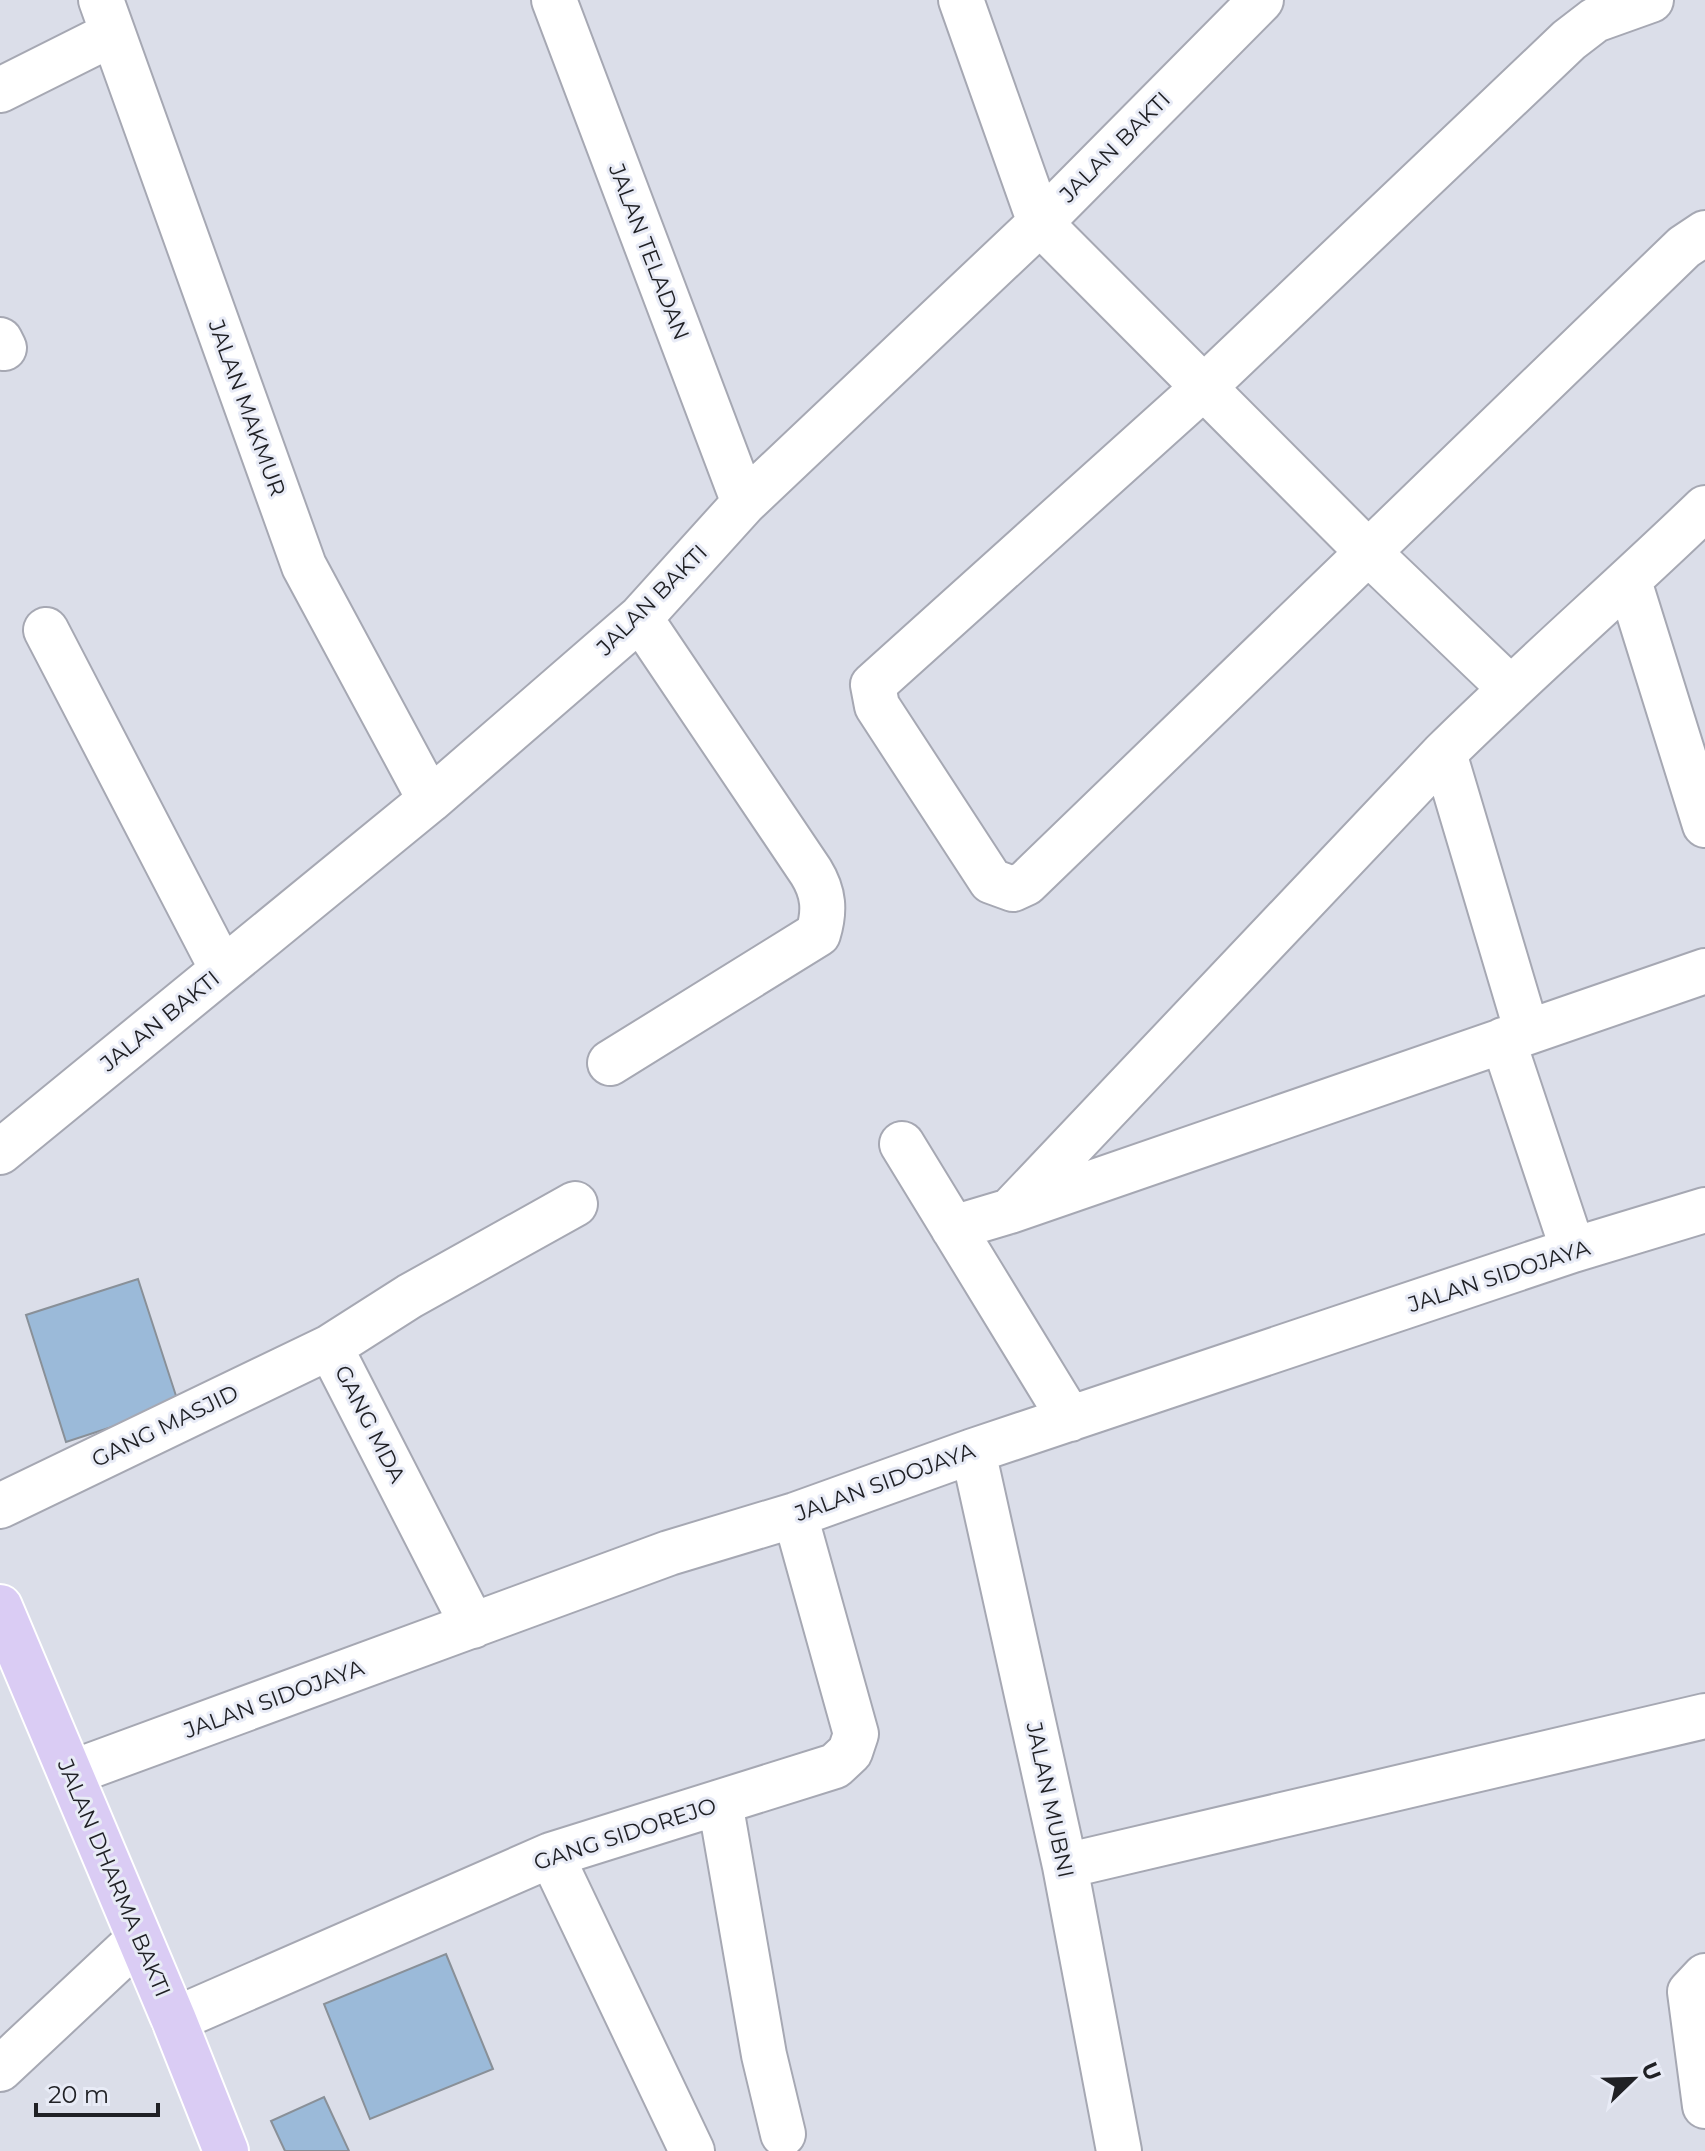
<svg xmlns="http://www.w3.org/2000/svg" width="1705" height="2151" viewBox="0 0 1705 2151" font-family="Montserrat,sans-serif">
<style>
.building{fill:#9bbad9;stroke:#899098;stroke-width:2}
.lines{fill:none;stroke-linecap:round;stroke-linejoin:round}
.minor-casing{stroke:#a6a8b3;stroke-width:48}
.major-casing{stroke:#fff;stroke-width:48}
.minor{stroke:#fff;stroke-width:44}
.major{stroke:#daccf4;stroke-width:44}
.labels{text-anchor:middle;dominant-baseline:central;stroke-width:6;stroke-linejoin:round;paint-order:stroke}
.street-label{font-size:22px;fill:#202125;stroke:#e8ebf6}
</style>
<rect width="100%" height="100%" fill="#dbdee9"/>
<path class="building" d="M138,1279L179,1405L66,1442L26,1315Z
M446,1954L493,2069L370,2119L324,2004Z
M324,2097L349,2151H285L271,2121Z"/>
<g class="lines">
<defs>
<path id="minor" d="M101,0L304,566L430,800
M554,0L744,503
M961,0L1040,223L1368,552L1510,688
M1651,0L1595,20L1569,40L1203,388L873,685L877,706L991,881L1013,889L1026,883L1684,247L1705,233
M0,90L112,34
M0,340L4,348
M1629,581L1705,825
M46,630L222,969
M1444,753L1527,1032
M1503,1040L1573,1250
M610,1063L818,934C825,911 824,893 811,872L640,618
M902,1144L1070,1419
M0,1152L430,800L640,618L744,503L1040,223L1261,0
M1010,1211L1444,753C1529,669 1619,591 1705,508
M953,1228L1010,1211L1705,971
M973,1451L1065,1866L1119,2151
M0,1506L330,1347
M473,1626L330,1347L410,1296L575,1204
M71,1773L669,1553L795,1515L973,1451L1573,1250L1705,1210
M720,1802L764,2055L783,2134
M551,1855L692,2151
M1065,1866L1705,1716
M1705,1976L1690,1992L1705,2106
M174,2020L551,1855L835,1766L850,1752L856,1734L795,1515
M0,2069L139,1939"/>
<path id="major" d="M0,1607L174,2020L226,2151"/>
</defs>
<use href="#minor" class="minor-casing"/>
<use href="#major" class="major-casing"/>
<use href="#minor" class="minor"/>
<use href="#major" class="major"/>
</g>
<g class="labels">
<g class="street-label">
<text transform="translate(1115 147) rotate(-45)">JALAN BAKTI</text>
<text transform="translate(649 252) rotate(69)">JALAN TELADAN</text>
<text transform="translate(247 408) rotate(70)">JALAN MAKMUR</text>
<text transform="translate(652 600) rotate(-45)">JALAN BAKTI</text>
<text transform="translate(160 1021) rotate(-39)">JALAN BAKTI</text>
<text transform="translate(1499 1276) rotate(-18)">JALAN SIDOJAYA</text>
<text transform="translate(370 1424) rotate(63)">GANG MDA</text>
<text transform="translate(165 1426) rotate(-26)">GANG MASJID</text>
<text transform="translate(885 1482) rotate(-20)">JALAN SIDOJAYA</text>
<text transform="translate(274 1699) rotate(-20)">JALAN SIDOJAYA</text>
<text transform="translate(1050 1800) rotate(78)">JALAN MUBNI</text>
<text transform="translate(625 1834) rotate(-18)">GANG SIDOREJO</text>
<text transform="translate(114 1878) rotate(67)">JALAN DHARMA BAKTI</text>
</g>
</g>
<g transform="translate(1633 2079) rotate(67)" stroke="#e8ebf6" stroke-width="6" paint-order="stroke">
<path d="M0-6L14 30L0 20L-14 30Z" fill="#202125"/>
<text y="-12" font-size="22" font-weight="bold" text-anchor="middle" fill="#202125">U</text>
</g>
<path d="M36 2103v12h122v-12" fill="none" stroke="#202125" stroke-width="4"/>
<text x="48" y="2103" font-size="24" fill="#202125" stroke="#e8ebf6" stroke-width="6" paint-order="stroke">20 m</text>
</svg>
